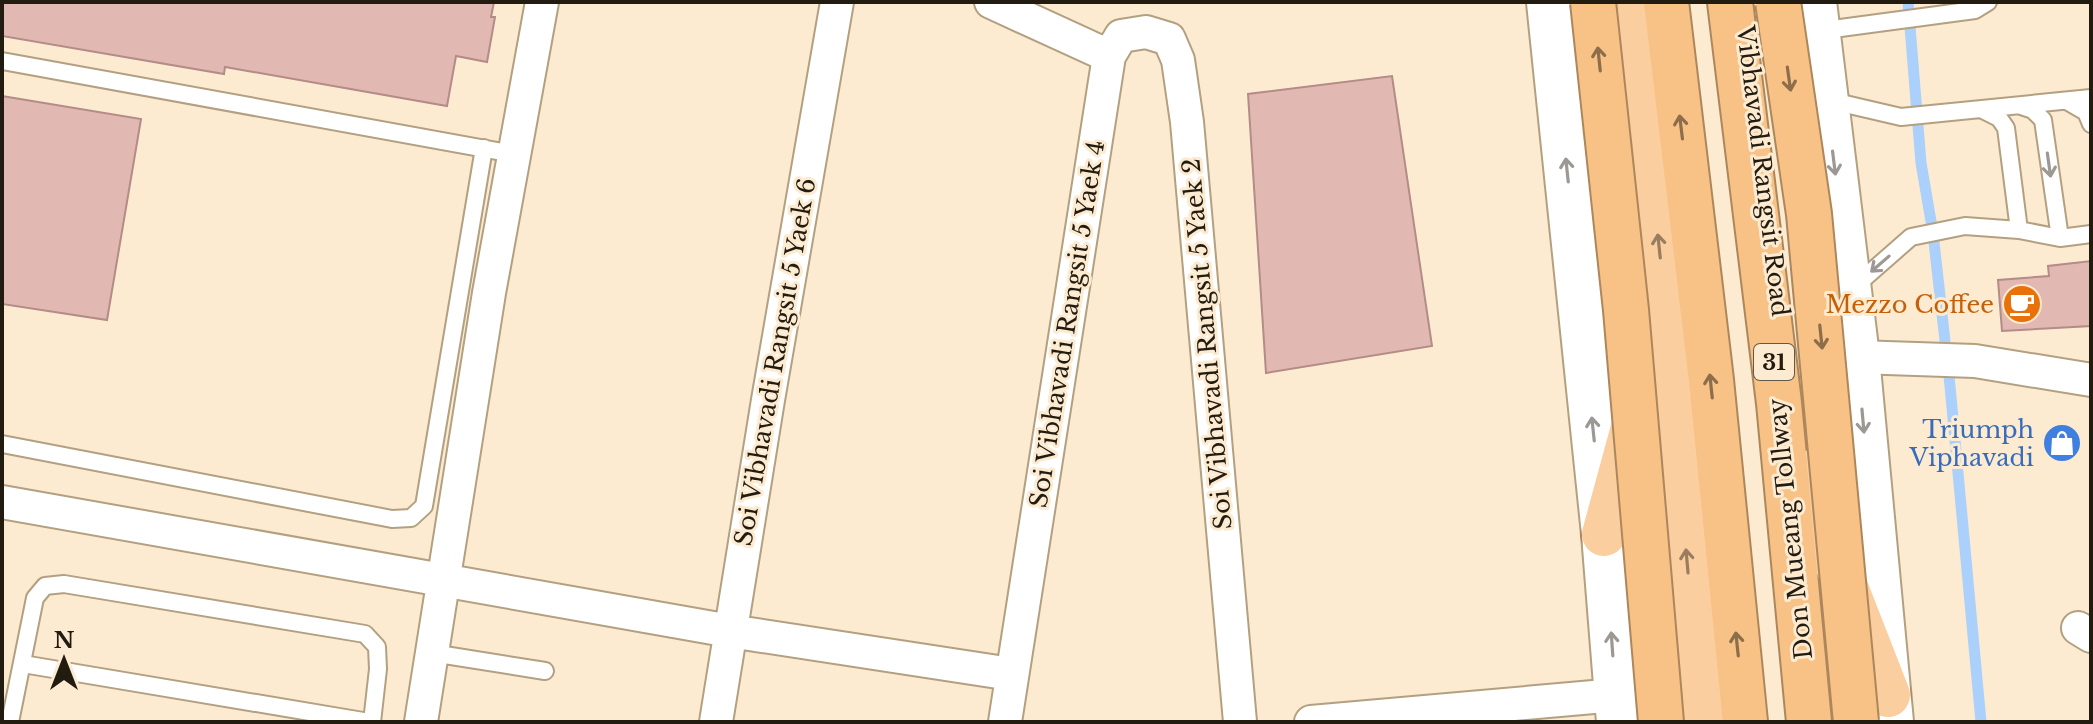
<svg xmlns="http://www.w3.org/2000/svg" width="2093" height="724" viewBox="0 0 2093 724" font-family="'Libre Baskerville',serif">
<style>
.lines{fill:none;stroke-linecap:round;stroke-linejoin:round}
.stream{stroke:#abd0fb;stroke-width:11}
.building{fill:#e2b8b3;stroke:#b38c87;stroke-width:2}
.service-casing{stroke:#b3a080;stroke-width:20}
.minor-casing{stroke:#b3a080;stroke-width:36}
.secondary-casing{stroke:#b3a080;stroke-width:48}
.trunk-casing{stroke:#ad875c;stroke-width:48}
.motorway-casing{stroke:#ad875c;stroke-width:48}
.service{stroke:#fff;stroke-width:16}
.minor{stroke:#fff;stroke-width:32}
.secondary{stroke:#fff;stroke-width:44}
.trunk{stroke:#face9e;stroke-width:44}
.motorway{stroke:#f8c186;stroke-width:44}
.motorway-bridge-casing{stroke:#ad875c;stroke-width:48;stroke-linecap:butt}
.motorway-bridge{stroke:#f8c186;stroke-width:44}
.oneway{stroke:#8d6e4a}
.oneway2{stroke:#9c9893}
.oneway3{stroke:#997d5e}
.labels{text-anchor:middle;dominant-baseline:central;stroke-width:6;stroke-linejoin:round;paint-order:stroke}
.shield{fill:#fcebd1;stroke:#635949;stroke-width:2}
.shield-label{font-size:22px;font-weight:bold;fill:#221b0f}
.street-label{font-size:24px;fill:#221b0f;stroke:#fcebd1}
.food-label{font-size:24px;fill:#c56008;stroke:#fcebd1;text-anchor:end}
.shop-label{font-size:24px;fill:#366cbe;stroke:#fcebd1;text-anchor:end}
</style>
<rect width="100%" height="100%" fill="#fcebd1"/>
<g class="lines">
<path class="stream" d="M1908,2L1921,163L1933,233L1950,386L1981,722"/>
</g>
<path class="building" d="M2,2H494L491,17H495L487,62L456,56L447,106L225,67L224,74L2,36Z
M1392,76L1432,346L1266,373L1248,94Z
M2,96L141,119L107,320L2,304Z
M2091,261V326L2002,331L1998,280L2049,276L2048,266Z"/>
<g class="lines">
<defs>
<path id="service" d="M1818,31L1975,10L1988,2
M2,61L513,154
M1828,100L1901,117L2091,98
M2067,101L2086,112L2091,124
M2021,106L2033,110L2043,120L2060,238
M1983,110L1999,118L2006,128L2019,230
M1854,287L1911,237L1965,226L2019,230L2060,238L2091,234
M2,444L392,519L411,518L424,506L484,148
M432,653L545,671
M23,664L369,722
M10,722L35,598L45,586L64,584L365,634L377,647L378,669L372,722"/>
<path id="minor" d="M991,2L1109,56L1005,722
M1109,56L1121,36L1146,32L1169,39L1178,60L1187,122L1240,722
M1857,357L1975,361L2091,380
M2,502L730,631L1011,674
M2078,628L2091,636
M421,722L489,293L542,2
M716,722L768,400L837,2
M1311,722L1616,695"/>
<path id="secondary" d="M1549,2L1604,534L1619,722
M1814,2L1857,357L1891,722"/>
<path id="trunk" d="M1634,2L1704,722
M1801,472L1888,695
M1604,534L1634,424"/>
<path id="motorway" d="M1666,2L1711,380L1745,722
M1730,2L1779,403L1809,722"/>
</defs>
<use href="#service" class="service-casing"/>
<use href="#minor" class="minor-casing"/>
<use href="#secondary" class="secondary-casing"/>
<use href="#trunk" class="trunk-casing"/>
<use href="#motorway" class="motorway-casing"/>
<use href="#service" class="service"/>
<use href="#minor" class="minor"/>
<use href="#secondary" class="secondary"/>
<use href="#trunk" class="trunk"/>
<use href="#motorway" class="motorway"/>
<defs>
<path id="motorway-bridge" d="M1593,2L1626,310L1661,722
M1778,2L1809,214L1856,722"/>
</defs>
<use href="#motorway-bridge" class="motorway-bridge-casing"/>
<use href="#motorway-bridge" class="motorway-bridge"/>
</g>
<defs><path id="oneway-shaft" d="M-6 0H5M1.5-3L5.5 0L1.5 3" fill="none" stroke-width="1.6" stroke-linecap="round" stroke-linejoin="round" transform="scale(2)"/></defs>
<g class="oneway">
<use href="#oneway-shaft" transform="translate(1599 59) rotate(-96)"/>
<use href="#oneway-shaft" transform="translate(1789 79) rotate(82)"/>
<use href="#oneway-shaft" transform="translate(1681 127) rotate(-97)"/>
<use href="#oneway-shaft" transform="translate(1821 337) rotate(84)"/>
<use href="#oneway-shaft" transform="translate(1711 386) rotate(-96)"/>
<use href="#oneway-shaft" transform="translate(1737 644) rotate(-96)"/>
</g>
<g class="oneway2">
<use href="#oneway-shaft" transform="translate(1834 163) rotate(83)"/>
<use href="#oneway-shaft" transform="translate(2049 165) rotate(82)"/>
<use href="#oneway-shaft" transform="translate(1567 170) rotate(-96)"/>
<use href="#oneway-shaft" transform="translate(1880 264) rotate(139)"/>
<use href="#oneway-shaft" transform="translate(1863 421) rotate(85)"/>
<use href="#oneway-shaft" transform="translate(1593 429) rotate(-96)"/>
<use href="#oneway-shaft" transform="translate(1612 644) rotate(-94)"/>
</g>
<g class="oneway3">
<use href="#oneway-shaft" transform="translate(1659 246) rotate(-96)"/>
<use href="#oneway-shaft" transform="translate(1687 561) rotate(-95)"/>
</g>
<defs>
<symbol id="cafe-disc" viewBox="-11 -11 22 22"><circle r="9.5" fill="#e8710a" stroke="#fcebd1"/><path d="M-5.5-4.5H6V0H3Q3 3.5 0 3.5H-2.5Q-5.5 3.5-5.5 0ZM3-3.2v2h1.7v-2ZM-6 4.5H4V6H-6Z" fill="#fff"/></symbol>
<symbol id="shop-disc" viewBox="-11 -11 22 22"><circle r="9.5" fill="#3f7fe0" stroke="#fcebd1"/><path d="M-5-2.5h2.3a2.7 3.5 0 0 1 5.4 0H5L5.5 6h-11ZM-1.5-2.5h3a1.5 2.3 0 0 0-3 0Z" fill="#fff"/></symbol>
</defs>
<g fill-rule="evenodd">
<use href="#cafe-disc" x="2000" y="282" width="44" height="44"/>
<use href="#shop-disc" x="2040" y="421" width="44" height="44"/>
</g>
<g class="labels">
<rect class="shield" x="1754" y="344" width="40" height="36" rx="6"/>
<g class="shield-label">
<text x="1774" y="362">31</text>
</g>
<g class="street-label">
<text transform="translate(1763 171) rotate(83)">Vibhavadi Rangsit Road</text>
<text transform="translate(1067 324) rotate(-81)">Soi Vibhavadi Rangsit 5 Yaek 4</text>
<text transform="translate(1207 344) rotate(-95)">Soi Vibhavadi Rangsit 5 Yaek 2</text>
<text transform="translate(775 362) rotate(-80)">Soi Vibhavadi Rangsit 5 Yaek 6</text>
<text transform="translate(1790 529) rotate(-96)">Don Mueang Tollway</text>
</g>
<g class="food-label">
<text x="1994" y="304">Mezzo Coffee</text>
</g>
<g class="shop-label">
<text x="2034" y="429">Triumph<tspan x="2034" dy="28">Viphavadi</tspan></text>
</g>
</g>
<rect width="2093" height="724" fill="none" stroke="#221b0f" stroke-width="8"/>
<g transform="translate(64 660)" stroke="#fcebd1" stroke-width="6" paint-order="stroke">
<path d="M0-6L14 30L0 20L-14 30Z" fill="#221b0f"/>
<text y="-12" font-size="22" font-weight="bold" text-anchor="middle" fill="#221b0f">N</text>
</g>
</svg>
